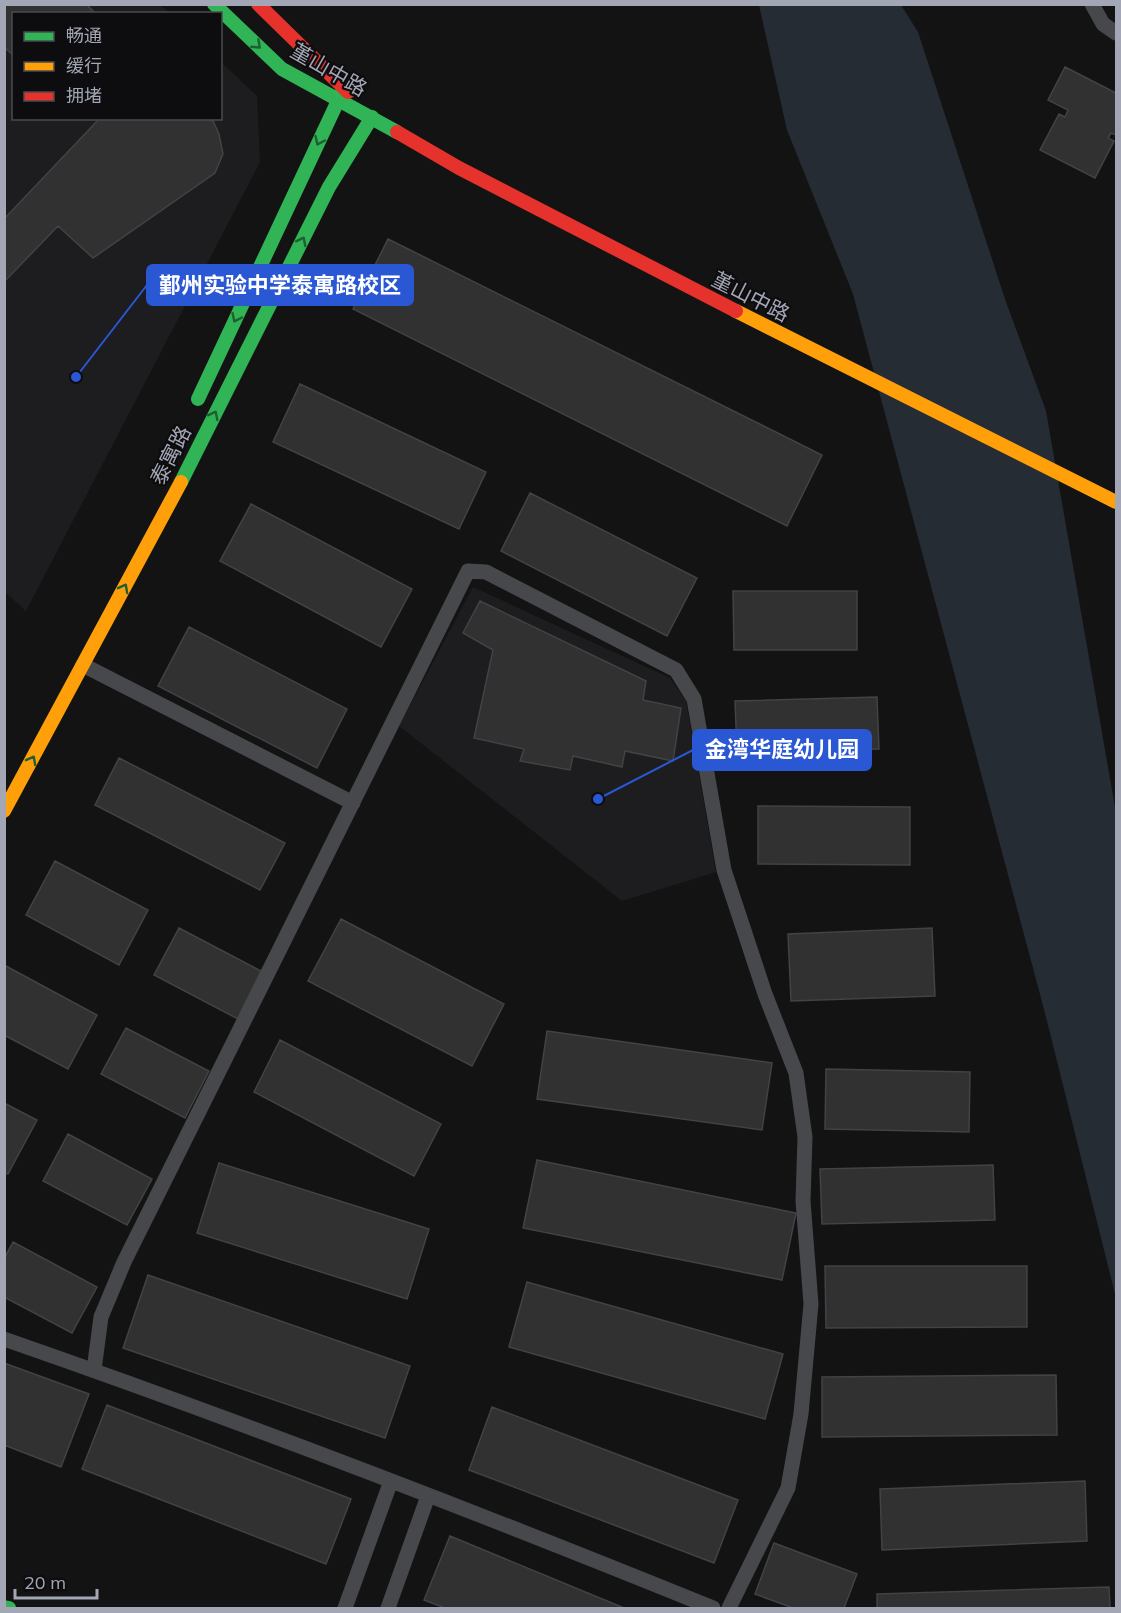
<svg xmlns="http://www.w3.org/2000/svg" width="1121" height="1613" viewBox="0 0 1121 1613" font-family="Mulish,'Noto Sans SC',sans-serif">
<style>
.built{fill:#1d1d1f}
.water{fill:#262c34}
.building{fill:#313132;stroke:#424247;stroke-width:1.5}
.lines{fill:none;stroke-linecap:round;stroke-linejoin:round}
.lane{stroke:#47484c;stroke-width:15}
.fast{stroke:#30b455;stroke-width:14}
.slow{stroke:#ff9f0a;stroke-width:14}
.jam{stroke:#e5322d;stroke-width:14}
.oneway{stroke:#1e6032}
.labels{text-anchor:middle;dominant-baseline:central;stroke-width:4.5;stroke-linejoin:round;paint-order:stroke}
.street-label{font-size:21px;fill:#a3a7b5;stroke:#0d0d0f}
.leader{fill:none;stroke:#2a57d4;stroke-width:2}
.callout-dot{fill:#2a57d4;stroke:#0d0d0f;stroke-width:2}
.callout{fill:#2a57d4;stroke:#2a57d4;stroke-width:2}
.callout-label{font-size:22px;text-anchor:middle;font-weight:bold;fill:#fff}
</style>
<rect width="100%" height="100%" fill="#131313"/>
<path class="built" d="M4,5H160L170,13L14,14V118H220L221,62L257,96L260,162L26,611L4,591Z
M473,587L670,678L686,701L716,872L622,901L399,726Z"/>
<path class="water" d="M759,5H901L918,32L1005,299L1046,411L1116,813V1298L1045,1013L853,294L787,130Z"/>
<path class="building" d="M4,4H86L96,14H14V56L4,47Z
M1065,67L1116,93V135L1111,133L1108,138L1114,141L1095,178L1040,150L1059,114L1065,117L1068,110L1048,100Z
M100,118H210L213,121L219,134L223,154L215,173L93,258L58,226L4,282V219Z
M388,239L822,455L787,526L353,309Z
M300,384L486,472L459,529L273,442Z
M530,493L697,578L667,636L501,551Z
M251,504L412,589L381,647L220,561Z
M733,591H857V650H734Z
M480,601L646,681L643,700L681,708L673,761L625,751L622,767L573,756L570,770L520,761L524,749L474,738L493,650L463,633Z
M189,627L347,709L317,768L158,686Z
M877,697L879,749L737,752L735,701Z
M119,758L285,843L260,890L95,805Z
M758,806L910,807V865L758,864Z
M55,861L148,910L119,965L26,915Z
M341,919L504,1004L472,1066L308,981Z
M179,928L263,972L238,1019L154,975Z
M932,928L935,996L791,1001L788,934Z
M4,965L97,1015L68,1069L4,1035Z
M126,1028L209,1071L185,1118L101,1074Z
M547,1031L772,1063L762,1130L537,1099Z
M280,1040L441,1124L414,1176L254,1092Z
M826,1069L970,1072L969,1132L825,1129Z
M4,1103L37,1120L8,1174L4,1173Z
M68,1134L152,1179L127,1225L43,1181Z
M537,1160L796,1213L782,1280L523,1228Z
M219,1163L429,1229L407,1299L197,1233Z
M993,1165L995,1220L822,1224L820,1169Z
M13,1242L97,1287L72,1333L4,1297V1259Z
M825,1266H1027V1327L826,1328Z
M148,1275L410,1366L385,1438L123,1348Z
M527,1282L783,1354L765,1419L509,1347Z
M4,1363L89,1394L61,1467L4,1445Z
M1056,1375L1057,1435L822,1437V1377Z
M107,1405L351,1499L326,1564L82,1469Z
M492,1407L738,1500L714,1563L469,1470Z
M1085,1481L1087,1541L882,1550L880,1489Z
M450,1536L624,1608H445L424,1600Z
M774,1543L857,1574L844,1608H793L755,1594Z
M1109,1587L1110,1608H877V1594Z"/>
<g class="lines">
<path class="lane" d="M1092,4L1103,24L1116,33
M83,665L353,803
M4,1339C243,1422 479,1513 713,1608
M94,1370L101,1317L124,1262L468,571L486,572L676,670L694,699L724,870L765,994L796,1073L805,1137L803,1201L811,1304L801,1414L788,1488L729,1608
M345,1608L391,1481
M388,1608L428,1496"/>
<path class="fast" d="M214,4L282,69L397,132
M198,399L344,88
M181,482L329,187L372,117
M4,1607L9,1608"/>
<path class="slow" d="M736,311L1116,502
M4,811L181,482"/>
<path class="jam" d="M258,4L348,92
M397,132L459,168L736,311"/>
</g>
<defs><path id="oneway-chevron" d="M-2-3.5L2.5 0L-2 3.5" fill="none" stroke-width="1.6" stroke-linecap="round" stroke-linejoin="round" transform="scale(1.5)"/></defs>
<g class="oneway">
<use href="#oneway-chevron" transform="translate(257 45) rotate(43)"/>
<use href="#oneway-chevron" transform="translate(319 141) rotate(115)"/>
<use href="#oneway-chevron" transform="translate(302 241) rotate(-63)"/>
<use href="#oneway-chevron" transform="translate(236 318) rotate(115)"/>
<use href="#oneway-chevron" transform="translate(214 415) rotate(-63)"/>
<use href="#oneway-chevron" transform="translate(124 588) rotate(-62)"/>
<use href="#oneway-chevron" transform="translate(32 760) rotate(-62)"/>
</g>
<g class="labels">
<g class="street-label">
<text transform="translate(329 69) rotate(30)">堇山中路</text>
<text transform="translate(751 296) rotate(27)">堇山中路</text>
<text transform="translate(170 455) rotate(-63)">泰寓路</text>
</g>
</g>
<path class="leader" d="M76 377L147 285M598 799L693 750"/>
<g class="callout-dot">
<circle cx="76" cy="377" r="6"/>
<circle cx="598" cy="799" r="6"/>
</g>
<g class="callout">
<rect x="147" y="265" width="266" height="40" rx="6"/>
<rect x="693" y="730" width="178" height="40" rx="6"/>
</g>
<g class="callout-label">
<text x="280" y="293">鄞州实验中学泰寓路校区</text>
<text x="782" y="757">金湾华庭幼儿园</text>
</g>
<rect width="1121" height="1613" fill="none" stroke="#a3a7b5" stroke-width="12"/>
<rect x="12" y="12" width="210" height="108" fill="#0d0d0f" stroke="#494b51" stroke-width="1.5"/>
<rect x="24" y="32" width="30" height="9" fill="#30b455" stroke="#494b51" stroke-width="1.5"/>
<text x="66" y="42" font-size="18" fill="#a3a7b5">畅通</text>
<rect x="24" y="62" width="30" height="9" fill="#ff9f0a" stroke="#494b51" stroke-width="1.5"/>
<text x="66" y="72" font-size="18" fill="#a3a7b5">缓行</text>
<rect x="24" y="92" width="30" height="9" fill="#e5322d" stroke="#494b51" stroke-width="1.5"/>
<text x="66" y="102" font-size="18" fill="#a3a7b5">拥堵</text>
<path d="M15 1589v9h82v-9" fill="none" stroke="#a3a7b5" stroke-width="3"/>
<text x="24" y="1589" font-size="18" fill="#a3a7b5" stroke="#0d0d0f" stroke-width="4.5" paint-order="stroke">20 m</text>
</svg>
